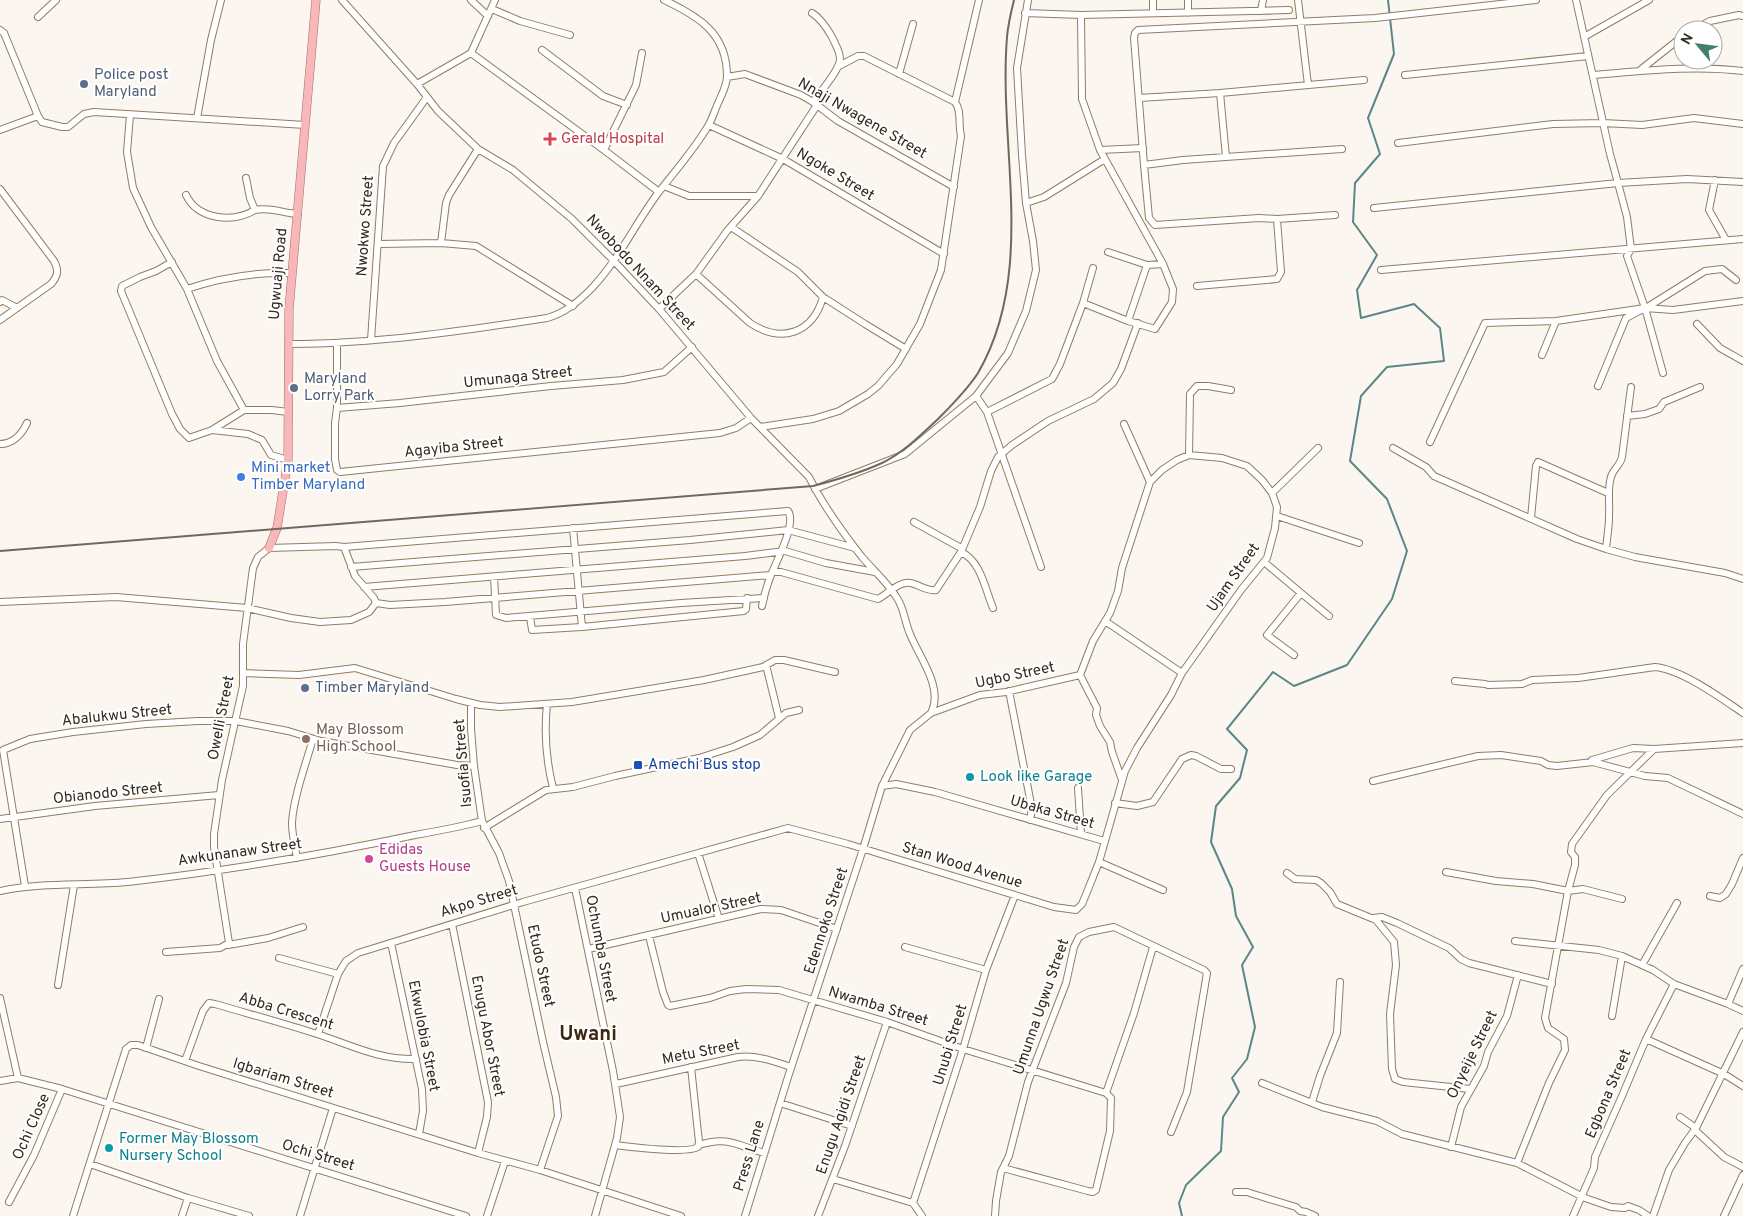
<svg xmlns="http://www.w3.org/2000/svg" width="1743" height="1216" viewBox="0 0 1743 1216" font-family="Overpass,sans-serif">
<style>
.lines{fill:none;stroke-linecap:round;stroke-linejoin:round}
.stream{stroke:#5c8788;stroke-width:2}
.minor-casing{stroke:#927c61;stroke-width:8}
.major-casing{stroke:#af6866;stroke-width:9}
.minor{stroke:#fff;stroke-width:6}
.major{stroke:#f7b8bb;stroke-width:8}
.rail{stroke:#70685e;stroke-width:2}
.service-dot{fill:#5c6f8a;stroke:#fff;stroke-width:2}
.health-dot{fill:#e0444e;stroke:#fff;stroke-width:2}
.shop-dot{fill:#3f7fe0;stroke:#fff;stroke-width:2}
.education-dot{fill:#8d6e63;stroke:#fff;stroke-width:2}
.transit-dot{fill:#1a4fb4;stroke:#fff;stroke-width:2}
.culture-dot{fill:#0f9aa8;stroke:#fff;stroke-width:2}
.hotel-dot{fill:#d1479c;stroke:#fff;stroke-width:2}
.labels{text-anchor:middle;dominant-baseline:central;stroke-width:4;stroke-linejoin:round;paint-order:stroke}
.service-label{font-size:15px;fill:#4e5e75;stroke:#fff;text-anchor:start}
.street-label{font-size:15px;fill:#332a1e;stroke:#fff}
.health-label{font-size:15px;fill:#be3a42;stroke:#fff;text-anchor:start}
.shop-label{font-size:15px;fill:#366cbe;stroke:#fff;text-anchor:start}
.education-label{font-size:15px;fill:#785e54;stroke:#fff;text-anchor:start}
.transit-label{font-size:15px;fill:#164399;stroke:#fff;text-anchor:start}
.culture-label{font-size:15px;fill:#0d838f;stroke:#fff;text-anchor:start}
.hotel-label{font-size:15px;fill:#b23c85;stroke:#fff;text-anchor:start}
.district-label{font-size:20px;font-weight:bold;fill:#3b280e;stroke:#fff}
</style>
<rect width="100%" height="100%" fill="#fbf6f0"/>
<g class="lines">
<path class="stream" d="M1182,1216L1179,1203L1186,1185L1221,1151L1223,1117L1239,1092L1232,1078L1247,1059L1255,1027L1242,965L1253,947L1236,916L1232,889L1211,842L1216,806L1240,778L1247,750L1227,729L1273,672L1294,686L1347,665L1392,599L1407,551L1387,499L1350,461L1361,396L1387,367L1444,361L1440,328L1414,304L1361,318L1357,290L1377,255L1353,222L1355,183L1380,154L1368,118L1394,54L1388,0"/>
<defs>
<path id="minor" d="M342,0L417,84L438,111L478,149L513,170L572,219L613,260L659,309L751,418L809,477C823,505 843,533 862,557C874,571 888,583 897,598C904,608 905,623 910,634C919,657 944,687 931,713
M471,0L488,16
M1298,0L1308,85
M1576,0L1610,154L1618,183L1687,179L1743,182
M492,9L520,21L570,35
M1261,11L1263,0
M812,13C820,18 827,28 832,37C835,44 840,51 840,59C840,70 820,92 813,102
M1025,13L1081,15L1289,10
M1153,13V0
M1188,13V0
M1081,15L1082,99L1100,150L1163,264L1173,289L1172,302L1155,329L1128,321L1083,303L1093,268
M38,17L56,0
M0,30L4,33L38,116L42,122L62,127H68L84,114L94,112L305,125
M1693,30L1710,21L1739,15L1743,16
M1584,37L1649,0
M542,50L603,96L627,105
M471,53L604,150L659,192
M1639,71L1683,36
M899,74L913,24
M1405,75L1588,56
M1593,75C1643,71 1693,65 1743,71
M727,77L745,74L801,95L813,102L838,121L954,187
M417,84L471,53L495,0
M1220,93L1226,157
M1139,98L1220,93L1364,80
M955,102L979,0
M130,115L127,152L133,188L151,227L187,289L217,361L244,410H272L288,412
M197,118L211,40L221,0
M709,125L783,159L944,254
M0,130L38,116
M1398,143L1553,124L1603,123L1642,125L1694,118L1743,124
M604,150L636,85L642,53
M1100,150L1143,148
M1144,165L1183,160L1342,149
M1715,180L1709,210L1726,240
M664,186L689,196H758
M0,189L54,261C59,270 58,276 51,284L0,320
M186,195C198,220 233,223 255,210L250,198L246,178
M1026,203L1044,197L1105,159
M1374,208L1618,183L1627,217L1631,249L1627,256L1645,308L1626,318L1598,386
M255,210C270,207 283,213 298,214
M1335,215L1277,219L1259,218L1155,225L1149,218L1144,165L1134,38L1135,33L1138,30L1375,18L1536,0
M731,227L798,272L823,297L865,324L906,349
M441,243L446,203L449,195L478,149
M378,244L441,243L476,246L573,306
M1108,252L1147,265L1128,321
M172,262L156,271L140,277L122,286L121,291L172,414L180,429L189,438L212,430L248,434L262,440L271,455L288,460
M1147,265L1163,264
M1381,270L1743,239
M696,274L750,323C782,344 813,333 823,297
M1197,286L1277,279L1281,272L1277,219
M187,289C222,277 255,272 292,273
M0,302L2,300L17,308
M1645,308L1663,373
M1646,308L1705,271L1722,269L1736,280
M659,309L696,274L727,231L758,196L817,105
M1556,321L1645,308L1673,310L1743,301
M1697,324L1720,348L1743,361
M371,340L383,166L394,143L427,97
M289,344C375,344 462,331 547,318C565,313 578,302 591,289C618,261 635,224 658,193C675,171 694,150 708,126C713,118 715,109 719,101C722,94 727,85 727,76C727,33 698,16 664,0
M337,344V408L335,423V459L337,470L340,472L720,433L736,428L751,418
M976,396L987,412L1041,567
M337,408L400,403L551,386L623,380L664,372L692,347
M987,412L1052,379L1060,364L1083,303
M1627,416L1645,414L1659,409L1664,402L1700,387
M1124,424L1150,482
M760,427L813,419L839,411L868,394L878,386L897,364L920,324L941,270L961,136C958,124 962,111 955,102L864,56H858L839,66
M212,430L244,410
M1430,442L1485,323L1556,321L1542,355
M0,444C13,444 22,434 27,423
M1393,448L1426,467L1434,476L1577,539L1606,549L1635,557L1725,573L1743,579
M1189,455L1190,394L1197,386H1208L1231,390
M815,489L905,454L976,396L1008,353L1026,311L1036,270L1033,241L1026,203L1022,155L1017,68L1028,0
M1272,493L1318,448
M1277,516L1359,543
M1531,518L1536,466L1538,462L1608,493
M914,522L961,548
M573,528L582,627
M344,547L788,511C797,523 776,562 771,575C767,585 764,596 762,606
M1606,549C1607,538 1609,527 1609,517C1610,504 1607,490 1611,477C1613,469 1620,466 1622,457L1631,387
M961,552C981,561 985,589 993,608
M1264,562L1301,593L1267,635L1294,655
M351,567L690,540L788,530L855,548
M773,572H781L878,599C886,595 893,587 902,584C915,579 923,592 936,590L961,552L980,507L991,471L998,457L1012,445L1048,421L1094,399L1113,383L1121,369L1138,323
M494,577L496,615L506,618L681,603L764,598
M364,587L745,556L785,551L826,563L875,572
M1301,593L1329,616
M0,602L116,597L247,608L291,618L320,622L351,620L369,612L376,603
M376,603L390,605L445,602L771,575
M530,617L532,630L582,627L744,611L746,609L747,598
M1105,621L1182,673
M766,665L779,718
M243,673L299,675L355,668L456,699L480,705L500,707L572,702L704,680L763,667L775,660H784L835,672
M1455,681L1485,684L1488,685L1522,684L1532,680L1578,678L1655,667C1681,669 1721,698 1743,713
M1009,691L1032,809L1030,820
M471,703V729L474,766L482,821L499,853L509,881L543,1042L556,1097L558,1116L540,1170
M547,704C544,733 546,760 553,788
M1592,760L1633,748L1654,749
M1373,781L1478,756L1501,755L1541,761L1548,765L1557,766L1593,762L1645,776L1668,778L1743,814
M882,786L896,784L935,792L1104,841
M1078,788L1081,834
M1115,803L1137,806L1153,802L1182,759L1191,755L1196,756L1221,769H1231
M0,819L95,806L219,795
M484,828L546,790L573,787L615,776L699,758L733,747L760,735L786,713L799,710
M698,853L719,919
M297,858C295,846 292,835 292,823C293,799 306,763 313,739
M1099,862L1163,890
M1446,872L1496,881L1533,884L1568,891L1583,889L1622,899
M1287,873L1295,879L1316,880L1321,883L1330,892L1337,904L1376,920L1394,942L1396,965L1390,1014L1392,1069L1395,1079L1403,1082L1470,1089
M25,886L3,750L30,739L73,732L146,724L198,721H236L288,731L321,741L457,765L474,766
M575,888L613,1071L620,1117L617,1138L595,1216
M0,891C42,882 85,886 128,882C225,871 320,855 415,835C438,831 460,827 482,821
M1710,896L1720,898L1726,894L1732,884L1743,858
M1372,918L1382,917L1397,923L1449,948L1461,959L1469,963L1552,984
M452,924L488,1102L487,1117L478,1153
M649,936L663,992L668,1005L670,1006L710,998L730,991L746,989L779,990L887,1022L963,1049L1106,1093L1111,1098L1110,1131L1096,1190L1093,1192L1088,1191L1003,1168
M1515,941L1599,950L1622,956L1653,970L1674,984L1728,1004L1743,1011
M391,943L422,1089L423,1111L419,1134
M228,945L268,938L303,927
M905,947L986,970
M588,949L761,909L781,910L837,929
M166,952L220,948L229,943L214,847V834L222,780L243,686V644L253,568L258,557L269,548L336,546L344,547L355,576L374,598L376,603
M279,958L338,974
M1642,965L1677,903
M58,985L74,885
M0,998L18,1078
M1728,1004L1743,969
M1612,1016L1622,956
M318,1034L338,974L346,961L358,953L523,902L788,828L848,844L1054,907L1076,910L1082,904L1087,892L1099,862L1125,771L1137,748L1171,695L1182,673L1241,590L1267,558L1275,528L1277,507L1272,493L1262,480L1247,466L1222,458L1189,455L1177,460L1162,470L1150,482L1122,568L1118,591L1110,613L1093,641L1080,675
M1646,1039L1724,1074L1743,1086
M146,1048L159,999
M185,1061L203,1011L209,1003L215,1004C249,1014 283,1023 317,1034C351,1045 379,1060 416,1059
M0,1081L18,1078L62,1089L466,1216
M1262,1083L1322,1107L1377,1121L1402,1134L1517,1163L1585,1198L1611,1207L1625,1208L1628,1206L1639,1210L1648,1216
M616,1084L738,1057C757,1055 773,1061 791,1067
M1106,1093L1134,1013L1153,947
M1312,1102L1320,1076L1337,1033L1340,982
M780,1103L852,1126
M1680,1117L1693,1126L1697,1132L1724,1157L1743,1167
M615,1145C631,1147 687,1154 698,1147L699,1142L691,1067
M699,1145C727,1136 737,1145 764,1153
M1451,1147L1461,1107L1484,1066L1488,1052L1507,1016L1518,975
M1517,1163L1549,1083L1565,1050L1564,1039L1548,1028L1545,1018L1568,891L1575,865V857L1571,852L1572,844L1607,795L1654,749L1743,743
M90,1164L188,1198L249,1216
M833,1179L913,1203
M1236,1192H1247L1253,1194L1296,1207L1300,1211L1306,1212L1315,1216
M9,1202L34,1155L62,1089
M73,1216L126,1049L131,1045H138L199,1066L478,1153L540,1170L681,1216
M182,1216L188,1198
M300,1216L333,1108
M487,1216L505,1161
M745,1216L788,1077L863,849L882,786L910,730L931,713L980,695L1006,692L1080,675L1097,708L1096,715L1100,726L1110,742L1112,752L1122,780
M818,1216L845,1146L887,1022
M922,1216L913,1203L963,1049L986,970L1015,895
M995,1216L996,1201L1001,1172L1009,1156L1028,1082L1066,983L1074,947L1079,937L1089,932L1114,927L1204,970L1207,973L1187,1092L1171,1132
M1573,1216L1594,1168L1595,1157L1622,1096L1646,1039L1674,984
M1653,1216L1669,1170L1685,1143L1696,1128L1743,1032
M1724,1216L1743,1175"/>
<path id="major" d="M269,548L277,528L288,460L289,309L316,0"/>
</defs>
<use href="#minor" class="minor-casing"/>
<use href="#major" class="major-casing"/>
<use href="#minor" class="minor"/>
<use href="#major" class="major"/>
<path class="rail" d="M0,551L813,486C836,480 860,473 882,463C903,453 921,435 938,419C950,407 969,387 978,373C1037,271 998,148 1007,37C1008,25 1011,12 1014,0"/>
</g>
<g class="service-dot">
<circle cx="84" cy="84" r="5"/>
<circle cx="294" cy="388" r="5"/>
<circle cx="305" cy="688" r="5"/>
</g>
<path class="health-dot" d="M547.5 131.5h5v5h5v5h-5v5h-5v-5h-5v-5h5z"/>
<circle class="shop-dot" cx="241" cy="477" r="5"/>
<circle class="education-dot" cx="306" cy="739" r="5"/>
<rect class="transit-dot" x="633" y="760" width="10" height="10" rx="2.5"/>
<g class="culture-dot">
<circle cx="970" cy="777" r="5"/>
<circle cx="109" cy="1148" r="5"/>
</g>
<circle class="hotel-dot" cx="369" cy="859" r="5"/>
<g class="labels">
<g class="service-label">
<text x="94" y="75">Police post<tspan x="94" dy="17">Maryland</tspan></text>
<text x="304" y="379">Maryland<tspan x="304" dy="17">Lorry Park</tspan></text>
<text x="315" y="688">Timber Maryland</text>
</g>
<g class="street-label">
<text transform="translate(862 119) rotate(30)">Nnaji Nwagene Street</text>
<text transform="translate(835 175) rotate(31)">Ngoke Street</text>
<text transform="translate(366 226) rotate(-86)">Nwokwo Street</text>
<text transform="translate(640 273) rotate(47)">Nwobodo Nnam Street</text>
<text transform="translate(279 274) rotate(-85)">Ugwuaji Road</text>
<text transform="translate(518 378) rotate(-6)">Umunaga Street</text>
<text transform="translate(454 448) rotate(-6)">Agayiba Street</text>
<text transform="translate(1234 578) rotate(-55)">Ujam Street</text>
<text transform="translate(1015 676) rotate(-12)">Ugbo Street</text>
<text transform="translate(117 716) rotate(-6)">Abalukwu Street</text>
<text transform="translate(222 718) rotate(-79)">Owelli Street</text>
<text transform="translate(464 763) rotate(-95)">Isuofia Street</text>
<text transform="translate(108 794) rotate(-6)">Obianodo Street</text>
<text transform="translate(1052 813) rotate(16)">Ubaka Street</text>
<text transform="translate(240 853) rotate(-8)">Awkunanaw Street</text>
<text transform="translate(962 866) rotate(17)">Stan Wood Avenue</text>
<text transform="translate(479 902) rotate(-17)">Akpo Street</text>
<text transform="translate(711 909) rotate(-12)">Umualor Street</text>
<text transform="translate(827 921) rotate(-72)">Edennoko Street</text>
<text transform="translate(600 949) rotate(79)">Ochumba Street</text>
<text transform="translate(540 966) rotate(78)">Etudo Street</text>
<text transform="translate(878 1007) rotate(17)">Nwamba Street</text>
<text transform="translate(1042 1007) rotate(-71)">Umunna Ugwu Street</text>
<text transform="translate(286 1012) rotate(17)">Abba Crescent</text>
<text transform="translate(423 1036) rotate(79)">Ekwulobia Street</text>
<text transform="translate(487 1036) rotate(79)">Enugu Abor Street</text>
<text transform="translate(951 1045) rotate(-73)">Unubi Street</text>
<text transform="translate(701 1053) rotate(-11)">Metu Street</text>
<text transform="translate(1473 1055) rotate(-64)">Onyeije Street</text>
<text transform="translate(283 1079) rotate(17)">Igbariam Street</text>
<text transform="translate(1609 1094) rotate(-67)">Egbona Street</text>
<text transform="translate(842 1115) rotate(-71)">Enugu Agidi Street</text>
<text transform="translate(32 1127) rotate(-66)">Ochi Close</text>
<text transform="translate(318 1156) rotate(17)">Ochi Street</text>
<text transform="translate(750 1156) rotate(-73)">Press Lane</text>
</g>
<g class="health-label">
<text x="561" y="139">Gerald Hospital</text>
</g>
<g class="shop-label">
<text x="251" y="468">Mini market<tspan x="251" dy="17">Timber Maryland</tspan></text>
</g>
<g class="education-label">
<text x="316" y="730">May Blossom<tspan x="316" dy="17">High School</tspan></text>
</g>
<g class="transit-label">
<text x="648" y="765">Amechi Bus stop</text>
</g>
<g class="culture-label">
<text x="980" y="777">Look like Garage</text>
<text x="119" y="1139">Former May Blossom<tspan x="119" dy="17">Nursery School</tspan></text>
</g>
<g class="hotel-label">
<text x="379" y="850">Edidas<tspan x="379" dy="17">Guests House</tspan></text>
</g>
<g class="district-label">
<text x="588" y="1035">Uwani</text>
</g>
</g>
<g transform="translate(1698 45) rotate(299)"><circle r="24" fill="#ffffff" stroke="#adaaa5"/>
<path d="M0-4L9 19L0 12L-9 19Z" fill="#40806e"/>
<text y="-8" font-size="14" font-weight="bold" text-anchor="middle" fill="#332a1e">N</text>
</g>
</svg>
